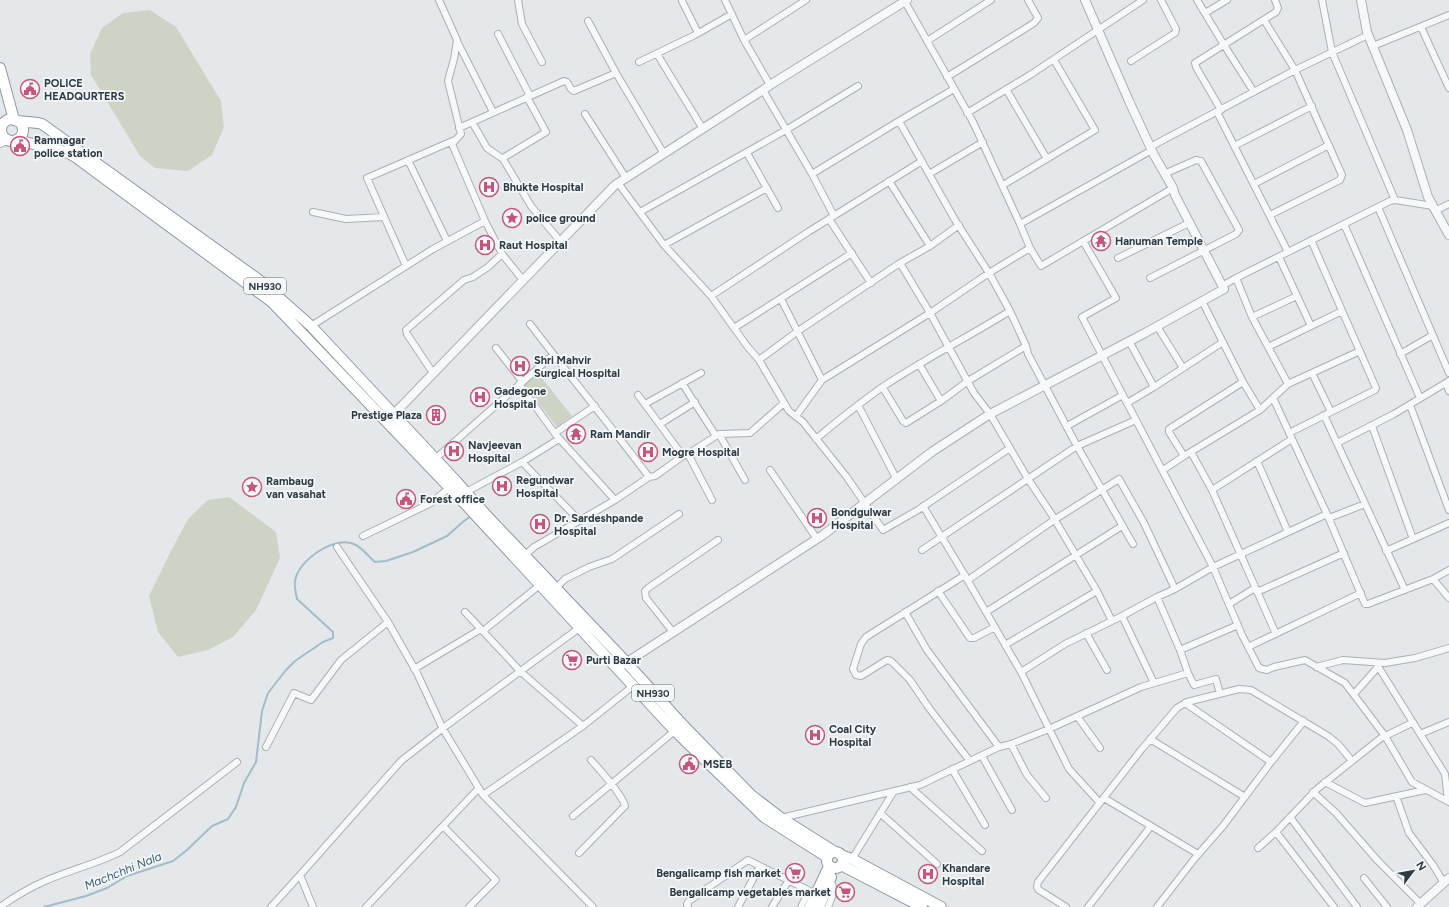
<svg xmlns="http://www.w3.org/2000/svg" width="1449" height="907" viewBox="0 0 1449 907" font-family="Figtree,sans-serif">
<style>
.green{fill:#cdd4c6}
.lines{fill:none;stroke-linecap:round;stroke-linejoin:round}
.stream{stroke:#a2bcc8;stroke-width:2}
.minor-casing{stroke:#a9b0b5;stroke-width:8}
.tertiary-casing{stroke:#a9b0b5;stroke-width:10}
.primary-casing{stroke:#a4afb6;stroke-width:12}
.trunk-casing{stroke:#8d99a1;stroke-width:12}
.minor{stroke:#f7f8fa;stroke-width:6}
.tertiary{stroke:#f7f8fa;stroke-width:8}
.primary{stroke:#fff;stroke-width:10}
.trunk{stroke:#fff;stroke-width:10}
.labels{text-anchor:middle;dominant-baseline:central;stroke-width:3.5;stroke-linejoin:round;paint-order:stroke}
.shield{fill:#f4f7f8;stroke:#697279;stroke-width:1}
.shield-label{font-size:10px;font-weight:bold;fill:#2d3943}
.poi-label{font-size:11px;font-weight:bold;fill:#2d3943;stroke:#f4f7f8;text-anchor:start}
.water-label{font-size:12px;font-style:italic;fill:#3a5f74;stroke:#f4f7f8}
</style>
<rect width="100%" height="100%" fill="#e4e8eb"/>
<path class="green" d="M150,10L176,27L221,101L224,127L212,155L188,171L155,168L140,156L91,75L90,54L102,28L123,13Z
M538,373L572,416L557,427L524,384Z
M229,497L276,532L280,558L256,610L233,637L208,650L178,657L158,632L149,596L171,551L188,519L208,500Z"/>
<g class="lines">
<path class="stream" d="M44,907L86,896L107,888L127,876L173,861L187,850L212,826L228,819L236,807L244,783L256,762L262,711L268,693L286,670L295,661L323,642L333,638V632L297,599C296,594 294,586 295,581C298,560 336,534 356,545C363,549 369,557 375,562L386,561L413,552L447,536L464,521L471,516"/>
<defs>
<path id="minor" d="M439,0L457,40L454,59L448,81L461,134L452,144L485,221L502,254L523,280
M518,0L522,24L542,62
M725,0L744,40L770,85
M904,0L973,122L1020,224
M1197,0L1224,45L1254,92
M1322,0L1332,52L1395,200
M682,1L698,33
M1205,13L1227,0
M1264,20L1295,70L1342,175L1340,180L1270,215
M588,21L616,73L664,154
M1421,27L1449,88
M498,34L530,96
M744,40L806,0
M457,41L493,112
M927,41L991,0
M1373,46L1449,15
M657,54L703,129
M1131,61L1175,33L1176,29L1161,0
M639,62L695,35L732,14
M947,77L1034,23L1038,18L1028,0
M1006,89L1047,159
M763,90L812,174L834,216
M1221,110L1196,67L1195,63L1276,12L1278,8L1275,0
M1217,112L1288,252
M967,113L1030,75L1143,0
M585,114L626,178
M899,121L955,220L989,273L1010,311L1026,346L1028,354L1077,446L1133,544
M472,122L487,148L503,159L531,206L560,241
M459,128L564,81L567,82L571,89L574,91L616,73
M1234,146L1312,106
M1150,147L1295,70L1368,35
M747,153L778,208
M503,158L546,132L527,97
M408,160L447,241
M812,174L899,121L954,89
M929,174L983,142
M889,181L930,246
M618,183L664,245L711,296L747,346L759,360L789,411L803,422L846,476L883,530L918,510L1010,448
M1254,184L1329,145
M1003,185L1095,130L1054,60
M1378,207L1449,373
M1435,211L1449,204
M313,212L346,219L384,217
M640,212L786,130L858,86
M829,219L871,283
M1344,224L1420,398
M1083,241L1116,298L1082,317L1213,567L1242,635L1259,668L1267,670L1274,667L1305,660L1345,683L1385,736L1412,782L1449,802
M664,245L767,188
M1030,248L1041,266L1173,188
M1279,257L1311,326
M1118,258L1189,223
M900,263L930,313L974,393L990,414L1028,479L1052,515L1097,591L1112,621
M406,266L367,178L455,140
M1150,278L1236,234L1239,230L1201,161L1196,160L1164,174
M1236,278L1252,317L1287,382L1290,383L1360,351
M1222,286L1236,278L1390,201L1395,200L1433,206
M711,296L808,232L922,161
M781,299L822,380
M1202,301L1243,382L1260,410
M1252,317L1297,296
M530,324C569,375 610,425 649,477
M311,326L433,249L485,221
M1157,326L1183,368
M734,328L852,253
M1129,341L1154,387
M1268,347L1342,311
M496,348L522,381
M1400,354L1433,335
M759,360L798,331L900,263L930,246L959,225
M919,364L941,401
M433,373L407,334L406,330L464,280L473,277L488,267L502,254
M1312,373L1331,412
M682,383L716,436
M1446,383L1449,391
M519,384L556,435L615,500
M883,388L903,421L906,423L941,401L968,381L1026,346
M638,395L683,456
M1273,398L1327,514L1365,604H1368L1433,579L1449,570
M1127,403L1154,387L1223,342
M645,404L701,373
M858,405L897,480
M1410,405L1449,510
M1324,415L1405,590
M796,416L822,380L930,313L989,273L1030,248L1020,224L1152,150
M660,424L695,402
M1067,426L1123,395
M1372,426L1413,539
M555,433L595,406
M1289,433L1375,390L1376,388L1311,240
M719,434L745,480
M816,439C837,421 859,404 881,388C923,360 968,337 1010,311
M1337,443L1394,414L1449,381
M1191,452L1212,490L1276,634
M688,454L712,500
M1184,456L1169,432V429L1243,382
M435,459L553,355
M1257,461L1288,532
M522,462L580,521
M770,470L817,539
M1163,470L1184,456L1260,410L1289,383
M1212,490L1292,439
M466,492L522,462L559,439
M923,506L961,569L1021,672L1065,644L1122,616L1157,597L1175,589L1213,567L1327,514
M1329,518L1365,504
M363,536L431,503L449,488
M337,547L388,622
M922,550L1077,446L1136,420
M1386,551L1449,523
M524,556L534,547L615,500L649,477L655,476L683,456L688,454L719,434L750,433L784,403
M965,575L866,637L861,644L853,669L856,675L861,676L887,660L891,661L910,680L929,708L969,760
M1433,579L1449,598
M968,580L1054,520L1119,479L1144,523L1175,589
M556,588L565,579L589,567L612,559L679,514
M938,591L970,638H974L995,627
M1257,592L1344,553
M1229,604L1255,588
M465,612L521,672L583,726
M905,612L927,650L999,747
M986,612L1122,526
M1122,616L1154,683
M483,631L541,584
M673,632L646,598L645,591L648,588L718,540
M1086,633L1107,670
M1005,645L1097,591
M1248,647L1361,593
M1180,650L1238,625
M1376,663L1445,774L1448,801
M1316,667L1343,660L1385,663L1415,658L1449,648
M414,669L481,629
M1021,672L1069,769L1100,803
M1188,673L1194,685L1216,679L1220,694
M1354,694L1378,667
M1185,703L1271,762
M1077,716L1100,748
M1420,734L1449,722
M1150,739L1245,797
M1011,744L1027,775L1046,798
M266,747L294,693L311,700L341,660L388,622L417,673L443,729L483,795L593,907
M982,756L1012,810
M952,769L985,825
M1325,782L1365,803L1425,790
M910,787L982,851
M1313,792L1336,813L1378,861L1421,904
M483,795L583,726L633,686
M1396,796L1409,833L1433,865L1444,883
M1104,798L1198,854
M880,813L937,864
M573,816L677,729
M1290,817L1357,907
M781,818L920,785L999,747L1011,744L1049,729L1141,687L1188,673L1180,650L1157,597
M443,826L496,880L469,907
M1276,832L1334,907
M1258,848L1276,832L1317,789L1381,738L1412,723
M579,853L625,806C622,794 600,770 591,760
M852,859L894,791
M1364,878L1387,907
M0,907C14,897 29,888 45,881C70,870 96,864 120,852L237,762
M271,907L300,875
M313,907L300,875L401,761L447,725L582,626
M366,907L479,788
M688,907L687,904L689,901L748,860L816,894
M738,907L760,866
M772,907L789,880
M801,907L809,891
M828,907C833,894 836,892 830,879
M1066,907L1039,890L1037,887L1038,882L1141,750L1177,708L1187,702L1239,689L1251,690L1328,736L1338,744L1352,761
M1088,907L1151,826
M1157,907L1195,858L1223,826L1271,762L1304,721"/>
<path id="tertiary" d="M1361,0L1367,32L1407,130L1428,197L1449,235
M394,414L615,185L763,90L770,85L907,0
M621,666L823,535L933,451L990,414L1145,333L1224,289L1175,195L1173,188L1154,155L1129,101L1085,0
M1417,907L1449,878"/>
<path id="primary" d="M0,132H1
M0,142L6,139"/>
<path id="trunk" d="M0,68L14,120
M1 130a11 11 0 1 1 22 0a11 11 0 1 1-22 0Z
M17,121L38,123L42,124L259,280L311,326L456,481L487,516L626,662L682,724L751,795L781,818L835,852
M17,140L66,152L74,156L272,302L468,507L675,731L764,817L827,857
M827 860a8 8 0 1 1 16 0a8 8 0 1 1-16 0Z
M840,855L852,859L941,907
M841,865L922,907
M810,907L829,866
M819,907L831,877"/>
</defs>
<use href="#minor" class="minor-casing"/>
<use href="#tertiary" class="tertiary-casing"/>
<use href="#primary" class="primary-casing"/>
<use href="#trunk" class="trunk-casing"/>
<use href="#minor" class="minor"/>
<use href="#tertiary" class="tertiary"/>
<use href="#primary" class="primary"/>
<use href="#trunk" class="trunk"/>
</g>
<defs>
<symbol id="civic-ring" viewBox="-11 -11 22 22"><circle r="9.5" fill="#f4f7f8" stroke="#c6547b" stroke-width="1.5"/><path d="M-.6-6.5H3V-4.5H.6V-3L4-1V1h2V6H-6V1h2V-1L-.6-3ZM-1.2 2.5V6h2.4V2.5Z" fill="#c6547b"/></symbol>
<symbol id="hospital-ring" viewBox="-11 -11 22 22"><circle r="9.5" fill="#f4f7f8" stroke="#c6547b" stroke-width="1.5"/><path d="M-5-5h3v3.5h4V-5h3V5h-3V1.5h-4V5h-3Z" fill="#c6547b"/></symbol>
<symbol id="sight-ring" viewBox="-11 -11 22 22"><circle r="9.5" fill="#f4f7f8" stroke="#c6547b" stroke-width="1.5"/><path d="M0-6L1.8-2.2L6-1.7L2.9 1.2L3.7 5.4L0 3.3L-3.7 5.4L-2.9 1.2L-6-1.7L-1.8-2.2Z" fill="#c6547b"/></symbol>
<symbol id="temple-ring" viewBox="-11 -11 22 22"><circle r="9.5" fill="#f4f7f8" stroke="#c6547b" stroke-width="1.5"/><path d="M0-6L5-2H3V0L6.5 2.5H4V6H1.5V3h-3V6H-4V2.5H-6.5L-3 0V-2H-5Z" fill="#c6547b"/></symbol>
<symbol id="building-ring" viewBox="-11 -11 22 22"><circle r="9.5" fill="#f4f7f8" stroke="#c6547b" stroke-width="1.5"/><path d="M-4-6H4V6H1V3H-1V6H-4ZM-2.5-4.3h1.7v1.8h-1.7ZM.8-4.3h1.7v1.8H.8ZM-2.5-1h1.7V.8h-1.7ZM.8-1h1.7V.8H.8Z" fill="#c6547b"/></symbol>
<symbol id="supermarket-ring" viewBox="-11 -11 22 22"><circle r="9.5" fill="#f4f7f8" stroke="#c6547b" stroke-width="1.5"/><path d="M-6-5.5h2.5l.6 2H6L4.5 2H-2.5L-4.4-4H-6ZM-1.5 3.2a1.3 1.3 0 1 0 .1 0ZM3 3.2a1.3 1.3 0 1 0 .1 0Z" fill="#c6547b"/></symbol>
</defs>
<g fill-rule="evenodd">
<use href="#civic-ring" x="19" y="78" width="22" height="22"/>
<use href="#civic-ring" x="9" y="135" width="22" height="22"/>
<use href="#hospital-ring" x="478" y="176" width="22" height="22"/>
<use href="#sight-ring" x="501" y="207" width="22" height="22"/>
<use href="#temple-ring" x="1090" y="230" width="22" height="22"/>
<use href="#hospital-ring" x="474" y="234" width="22" height="22"/>
<use href="#hospital-ring" x="509" y="355" width="22" height="22"/>
<use href="#hospital-ring" x="469" y="386" width="22" height="22"/>
<use href="#building-ring" x="425" y="404" width="22" height="22"/>
<use href="#temple-ring" x="565" y="423" width="22" height="22"/>
<use href="#hospital-ring" x="443" y="440" width="22" height="22"/>
<use href="#hospital-ring" x="637" y="441" width="22" height="22"/>
<use href="#hospital-ring" x="491" y="475" width="22" height="22"/>
<use href="#sight-ring" x="241" y="476" width="22" height="22"/>
<use href="#civic-ring" x="395" y="488" width="22" height="22"/>
<use href="#hospital-ring" x="806" y="507" width="22" height="22"/>
<use href="#hospital-ring" x="529" y="513" width="22" height="22"/>
<use href="#supermarket-ring" x="561" y="649" width="22" height="22"/>
<use href="#hospital-ring" x="804" y="724" width="22" height="22"/>
<use href="#civic-ring" x="678" y="753" width="22" height="22"/>
<use href="#supermarket-ring" x="784" y="862" width="22" height="22"/>
<use href="#hospital-ring" x="917" y="863" width="22" height="22"/>
<use href="#supermarket-ring" x="834" y="881" width="22" height="22"/>
</g>
<g class="labels">
<g class="shield">
<rect x="244" y="278" width="42" height="16" rx="3"/>
<rect x="632" y="685" width="42" height="16" rx="3"/>
</g>
<g class="shield-label">
<text x="265" y="286">NH930</text>
<text x="653" y="693">NH930</text>
</g>
<g class="poi-label">
<text x="44" y="83">POLICE<tspan x="44" dy="13">HEADQURTERS</tspan></text>
<text x="34" y="140">Ramnagar<tspan x="34" dy="13">police station</tspan></text>
<text x="503" y="187">Bhukte Hospital</text>
<text x="526" y="218">police ground</text>
<text x="1115" y="241">Hanuman Temple</text>
<text x="499" y="245">Raut Hospital</text>
<text x="534" y="360">Shri Mahvir<tspan x="534" dy="13">Surgical Hospital</tspan></text>
<text x="494" y="391">Gadegone<tspan x="494" dy="13">Hospital</tspan></text>
<text x="422" y="415" text-anchor="end">Prestige Plaza</text>
<text x="590" y="434">Ram Mandir</text>
<text x="468" y="445">Navjeevan<tspan x="468" dy="13">Hospital</tspan></text>
<text x="662" y="452">Mogre Hospital</text>
<text x="516" y="480">Regundwar<tspan x="516" dy="13">Hospital</tspan></text>
<text x="266" y="481">Rambaug<tspan x="266" dy="13">van vasahat</tspan></text>
<text x="420" y="499">Forest office</text>
<text x="831" y="512">Bondgulwar<tspan x="831" dy="13">Hospital</tspan></text>
<text x="554" y="518">Dr. Sardeshpande<tspan x="554" dy="13">Hospital</tspan></text>
<text x="586" y="660">Purti Bazar</text>
<text x="829" y="729">Coal City<tspan x="829" dy="13">Hospital</tspan></text>
<text x="703" y="764">MSEB</text>
<text x="942" y="868">Khandare<tspan x="942" dy="13">Hospital</tspan></text>
<text x="781" y="873" text-anchor="end">Bengalicamp fish market</text>
<text x="831" y="892" text-anchor="end">Bengalicamp vegetables market</text>
</g>
<g class="water-label">
<text transform="translate(123 871) rotate(-22)">Machchhi Nala</text>
</g>
</g>
<g transform="translate(1413 871) rotate(58)" stroke="#f4f7f8" stroke-width="3" paint-order="stroke">
<path d="M0-3L7 15L0 10L-7 15Z" fill="#2d3943"/>
<text y="-6" font-size="11" font-weight="bold" text-anchor="middle" fill="#2d3943">N</text>
</g>
</svg>
